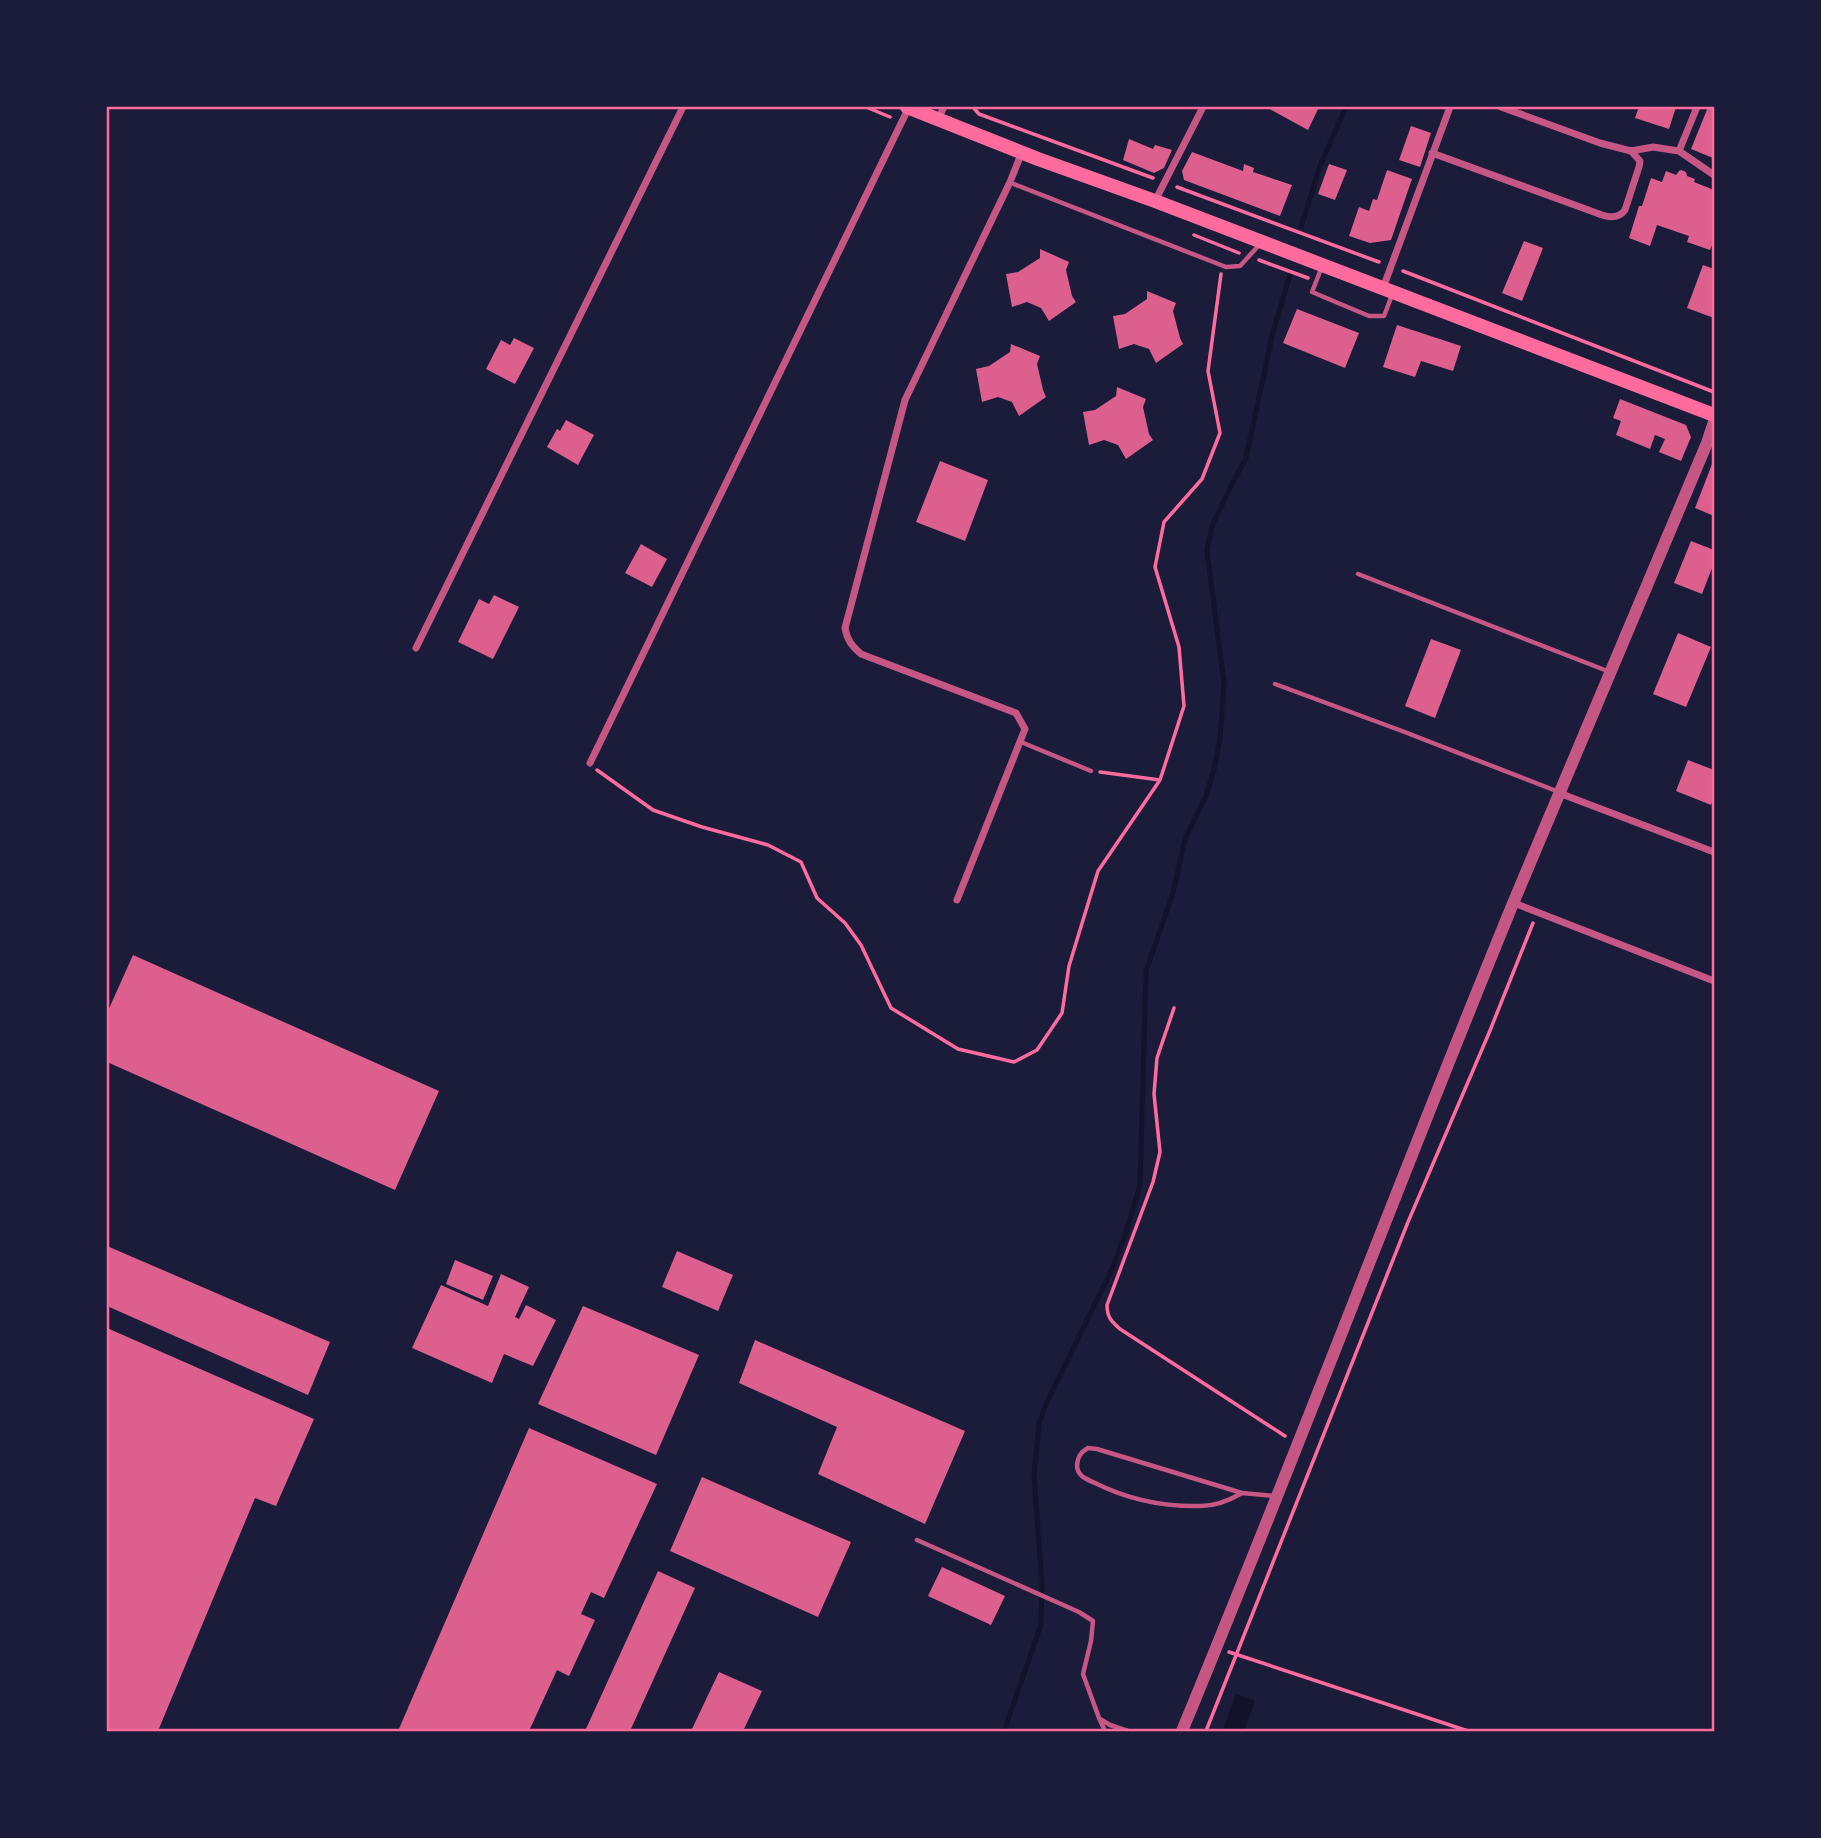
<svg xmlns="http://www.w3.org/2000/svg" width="1821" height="1838" viewBox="0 0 1821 1838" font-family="Helvetica,sans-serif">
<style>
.water{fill:#12122b}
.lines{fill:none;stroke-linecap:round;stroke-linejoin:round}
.stream{stroke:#12122b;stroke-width:5}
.building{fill:#dd5f8e}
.path{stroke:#ff6b9d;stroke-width:3.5}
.service{stroke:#c65784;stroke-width:4.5}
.minor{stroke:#c65784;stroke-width:7}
.tertiary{stroke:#c65784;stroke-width:12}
.primary{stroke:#ff6b9d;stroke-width:14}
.neatline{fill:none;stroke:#ff6b9d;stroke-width:2.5}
</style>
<rect width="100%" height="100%" fill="#1b1b3a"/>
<path class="water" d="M1236,1694L1255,1701L1244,1731H1222Z"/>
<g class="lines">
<path class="stream" d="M1301,227L1320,166L1346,107
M1004,1731L1041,1625L1042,1585L1034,1474L1039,1424L1046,1404L1113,1267L1127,1229L1140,1185L1146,971L1173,893L1185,839L1206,796L1214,770L1220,739L1224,684L1207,551L1212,526L1232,484L1246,458L1273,332L1290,275"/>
</g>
<path class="building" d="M1266,107H1319L1308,130Z
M1639,107H1676L1669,129L1635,118Z
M1708,107H1714L1713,158L1691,149Z
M1411,126L1431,133L1420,167L1399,160Z
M1129,139L1153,149L1155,145L1172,150L1164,168L1154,173L1123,160Z
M1192,152L1243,171L1244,164L1254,168L1253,172L1292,185L1280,216L1184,180L1182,171Z
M1329,164L1347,170L1335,200L1318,194Z
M1387,170L1412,179L1391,240L1370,243L1349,236L1359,207L1369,211L1373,199L1377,200Z
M1681,170L1686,172L1687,176L1695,179L1694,182L1714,190V246L1712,245L1710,250L1687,242L1689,236L1657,225L1650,246L1629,238L1639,206H1642L1651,178L1662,182L1666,171L1676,175L1679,171Z
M1524,241L1543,248L1522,301L1502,293Z
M1040,249L1069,262L1066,270L1072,296L1076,302L1049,321L1041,308L1027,302L1012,307L1006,274L1018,272L1040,258Z
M1703,265L1714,269V318L1687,308Z
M1147,291L1176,303L1173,311L1180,338L1183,344L1156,363L1149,349L1134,344L1119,349L1113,316L1125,314L1147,299Z
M1297,309L1359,333L1345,368L1283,343Z
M1397,325L1461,346L1453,371L1421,361L1415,377L1383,367Z
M514,338L534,348L515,384L486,369L501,340L510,345Z
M1011,344L1040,356L1037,364L1043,390L1046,397L1019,416L1012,402L998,397L982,402L976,369L989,366L1010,352Z
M1117,387L1146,399L1143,407L1149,434L1153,440L1126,459L1118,445L1104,440L1089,445L1083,412L1095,410L1116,396Z
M1620,399L1686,425L1691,437L1681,461L1659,452L1665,439L1655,435L1650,449L1616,435L1621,421L1613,418Z
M566,420L594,435L578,465L547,447L557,429L560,431Z
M1714,459V516L1695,508Z
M940,461L988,480L965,541L916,522Z
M1691,541L1714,550V563L1702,594L1674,583Z
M641,544L667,559L652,587L625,573Z
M494,595L519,607L493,659L458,642L479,599L489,604Z
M1678,633L1711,647L1686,707L1653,694Z
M1431,639L1461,650L1435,718L1405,706Z
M1688,760L1714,770V797L1711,805L1676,791Z
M133,955L439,1091L395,1190L107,1062V1013Z
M107,1246L330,1342L308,1395L107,1306Z
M677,1251L733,1275L718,1311L662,1287Z
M455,1260L493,1276L483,1300L446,1284Z
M501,1274L529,1287L515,1317L519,1319L526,1305L556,1320L533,1366L504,1354L492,1383L412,1348L441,1285L488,1306Z
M583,1306L699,1355L656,1455L538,1404Z
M107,1328L314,1419L276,1506L255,1498L158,1731H107Z
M755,1340L965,1431L925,1524L818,1474L837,1427L739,1383Z
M529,1428L657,1484L604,1598L591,1592L581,1614L595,1620L569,1676L557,1670L529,1731H398Z
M702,1477L851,1542L818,1617L670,1551Z
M942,1567L1005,1596L991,1625L928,1596Z
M658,1571L695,1588L630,1731H585Z
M719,1672L762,1691L743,1731H691Z"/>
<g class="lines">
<path class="path" d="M866,107L890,117
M973,107L979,114L1153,178
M1177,187L1379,262
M1194,235L1239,253
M1259,260L1308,278
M1403,271L1714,392
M597,770L653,810L702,827L768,845L801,862L817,898L845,923L861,945L891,1008L958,1049L1014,1062L1037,1050L1062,1013L1069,966L1098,871L1160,780L1184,706L1179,647L1155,567L1164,522L1202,479L1220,433L1208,371L1221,274
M1100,772L1160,780
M1174,1008L1157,1058L1154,1094L1160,1152L1153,1182L1107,1305C1107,1317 1111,1321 1120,1329L1285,1436
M1229,1652L1468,1731
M1206,1731L1408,1222L1489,1033L1533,923"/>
<path class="service" d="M1011,183L1226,267L1240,266L1260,244
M1321,269L1312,292L1369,316H1384L1392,295
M1358,574L1610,672
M1275,684L1402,731L1559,792
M1021,742L1091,771
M1242,1493C1230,1500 1215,1506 1201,1506C1164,1507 1127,1499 1095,1483C1086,1479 1077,1476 1077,1465C1078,1456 1081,1452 1088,1448L1097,1449L1242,1493L1274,1496
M917,1540L1079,1612L1093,1621L1091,1641L1083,1674L1099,1718L1105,1731
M1100,1719L1110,1725L1128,1731"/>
<path class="minor" d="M1501,107L1600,143L1631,151L1653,147L1679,151
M1697,107L1679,151L1714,175
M938,119L944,107
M1432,153L1602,215C1611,218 1619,218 1625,210L1639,167L1640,161L1631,151
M1155,201L1203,107
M1383,288L1450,107
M416,648L683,107
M590,763L909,107
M1559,793L1714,852
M957,900L1025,729L1016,713L861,654C852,646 847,640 845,628L905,400L1010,182L1022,152
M1514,903L1714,981"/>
<path class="tertiary" d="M1182,1731C1296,1456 1401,1176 1514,901C1577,748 1643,596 1707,443L1714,422"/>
<path class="primary" d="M907,107L1038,159L1155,201L1714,415"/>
</g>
<rect width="1821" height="1838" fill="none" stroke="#1b1b3a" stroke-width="217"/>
<rect x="108" y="108" width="1605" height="1622" class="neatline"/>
</svg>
